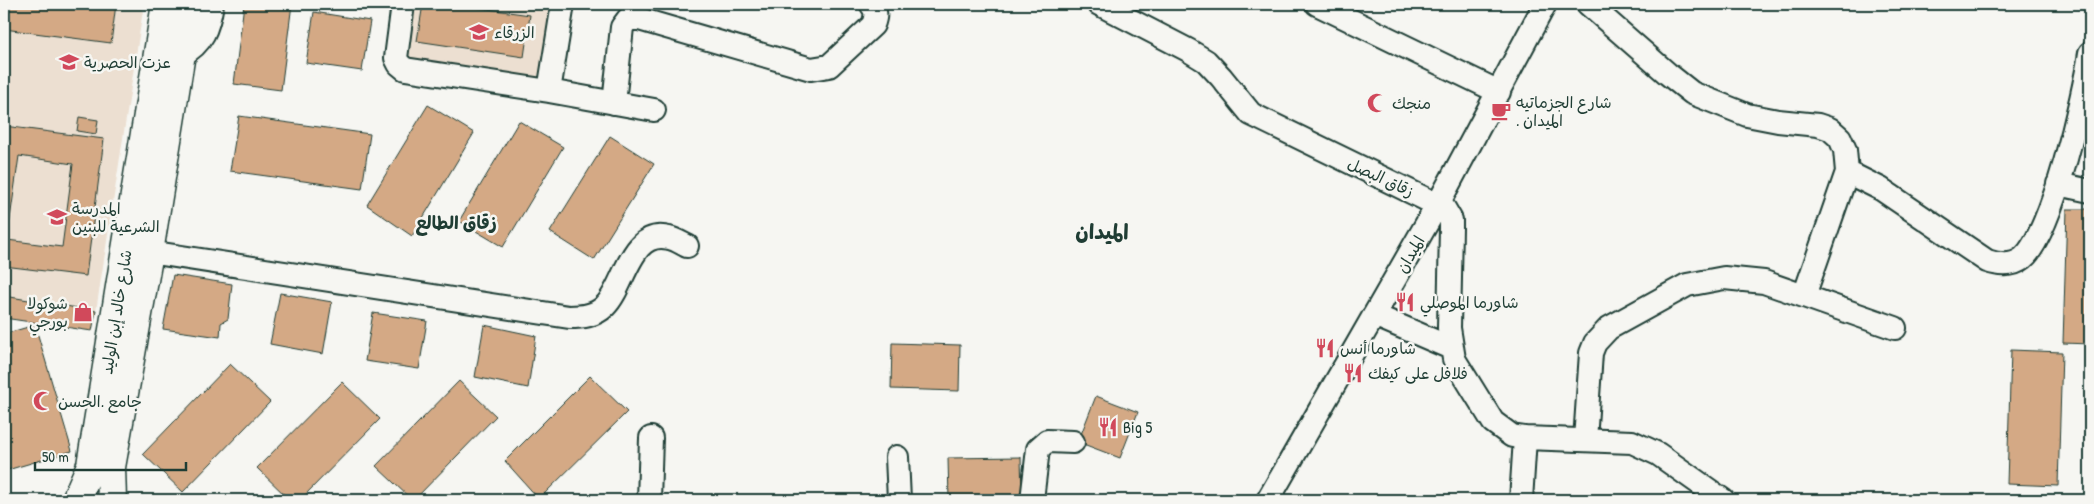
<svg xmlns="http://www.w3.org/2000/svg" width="2094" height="504" viewBox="0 0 2094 504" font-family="'Patrick Hand','Playpen Sans Arabic',sans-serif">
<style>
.built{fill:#ecdfd1}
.building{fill:#d4a985;stroke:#1f3d34;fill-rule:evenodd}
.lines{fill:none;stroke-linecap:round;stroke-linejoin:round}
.minor-casing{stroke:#1f3d34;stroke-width:26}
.major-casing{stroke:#1f3d34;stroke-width:31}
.minor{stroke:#f6f6f2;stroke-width:22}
.major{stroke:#f6f6f2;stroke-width:28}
.labels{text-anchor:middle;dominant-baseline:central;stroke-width:5;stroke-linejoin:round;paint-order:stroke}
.poi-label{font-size:16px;fill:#1f3d34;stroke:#f6f6f2;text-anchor:start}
.street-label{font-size:16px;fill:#1f3d34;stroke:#f6f6f2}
.neighbourhood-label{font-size:18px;font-weight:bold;fill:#1f3d34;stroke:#f6f6f2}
.district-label{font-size:21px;font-weight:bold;fill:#1f3d34;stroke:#f6f6f2}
</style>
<rect width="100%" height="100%" fill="#f6f6f2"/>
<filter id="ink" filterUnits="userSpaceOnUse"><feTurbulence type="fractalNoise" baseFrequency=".02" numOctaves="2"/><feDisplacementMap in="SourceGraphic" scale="10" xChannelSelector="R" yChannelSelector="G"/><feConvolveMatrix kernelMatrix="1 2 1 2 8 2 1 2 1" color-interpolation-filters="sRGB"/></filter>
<g filter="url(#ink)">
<path class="built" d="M4,4H144L96,311L4,296Z
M413,4H553L541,81L404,59Z"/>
<path class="building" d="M4,4H116L111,43L4,29Z
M244,4H292L281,90L234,84Z
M423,4H452L530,15L524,57L417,41Z
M314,12L370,21L362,71L306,63Z
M428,105L474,133L412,236L367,205Z
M239,116L370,134L362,189L230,171Z
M79,117L98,120L96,134L77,131Z
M519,121L563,147L503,247L459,221Z
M4,126L104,139L86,276L4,266ZM19,156L73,164L62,247L7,240Z
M610,136L654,164L594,260L550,232Z
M2067,209H2090V344L2063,343Z
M173,275L232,284L228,319L221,323L220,337L163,329Z
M280,293L332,302L323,354L270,344Z
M4,296L96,311L92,331L4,318Z
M373,313L427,321L419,369L365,361Z
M35,325L72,451L4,471V334Z
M484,325L536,336L528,388L475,377Z
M892,343L960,345L959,391L891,389Z
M2011,350L2062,352L2058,486L2007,484Z
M230,364L270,402L183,492L143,454Z
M590,376L627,412L539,499L505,461Z
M459,381L496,416L414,500H412L376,466Z
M342,382L380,419L300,500H290L257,468Z
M1096,396L1138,412L1120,458L1078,442Z
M1021,457L1022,500H949L948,458Z"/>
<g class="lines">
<defs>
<path id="minor" d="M403,4L396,58L399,64L405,69L549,91L654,110
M1099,4L1188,50L1206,61L1221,77L1251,114L1444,208L1451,220V228L1449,328L1454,359L1493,422L1512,436L1525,438L1632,442L1658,454L1723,500
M1317,4L1499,92
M1588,4L1668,74L1692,93L1747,115L1778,121L1818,125L1830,129L1840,138L1845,150L1847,172L1804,296
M181,55C203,44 208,27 212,4
M549,91L563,4
M614,103L622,27L628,19H639L811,69L829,66L873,25C876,17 877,11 871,4
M1847,172L1881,189L1987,261C1999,265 2012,267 2023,258C2052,234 2084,94 2090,53
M2058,184L2090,191
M149,252L569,317C582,317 595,316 605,306C625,287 630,228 669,238C675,239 681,243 687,246
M1374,315L1451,348
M1585,440L1591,353L1595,343L1609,328L1687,285L1724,278L1764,282L1895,328
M897,457L899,500
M649,500L651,438
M1032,500L1038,449L1047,441L1073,442
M1268,500L1438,204L1545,4
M1521,500L1525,438"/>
<path id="major" d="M76,500L91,465L166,4
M112,500L111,467L149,252L189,4"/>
</defs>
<use href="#minor" class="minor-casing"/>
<use href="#major" class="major-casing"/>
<use href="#minor" class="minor"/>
<use href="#major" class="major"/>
</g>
</g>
<defs>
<symbol id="school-bare" viewBox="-9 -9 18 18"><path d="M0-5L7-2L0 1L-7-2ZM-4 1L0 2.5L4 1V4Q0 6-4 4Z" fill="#d1495b" stroke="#f6f6f2" stroke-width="2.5" paint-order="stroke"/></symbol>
<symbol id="mosque-bare" viewBox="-9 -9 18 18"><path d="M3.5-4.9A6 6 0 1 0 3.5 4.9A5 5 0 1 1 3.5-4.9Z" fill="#d1495b" stroke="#f6f6f2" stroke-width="2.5" paint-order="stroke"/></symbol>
<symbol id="cafe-bare" viewBox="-9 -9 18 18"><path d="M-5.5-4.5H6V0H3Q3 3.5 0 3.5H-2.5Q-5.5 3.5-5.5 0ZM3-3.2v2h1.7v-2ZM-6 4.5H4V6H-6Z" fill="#d1495b" stroke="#f6f6f2" stroke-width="2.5" paint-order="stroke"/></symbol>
<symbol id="restaurant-bare" viewBox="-9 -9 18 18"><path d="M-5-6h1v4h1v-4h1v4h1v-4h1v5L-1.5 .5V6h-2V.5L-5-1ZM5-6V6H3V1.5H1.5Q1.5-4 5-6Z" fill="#d1495b" stroke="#f6f6f2" stroke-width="2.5" paint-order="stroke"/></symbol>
<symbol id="shop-bare" viewBox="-9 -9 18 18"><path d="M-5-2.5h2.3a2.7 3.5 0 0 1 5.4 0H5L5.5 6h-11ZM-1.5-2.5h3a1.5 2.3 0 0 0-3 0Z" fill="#d1495b" stroke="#f6f6f2" stroke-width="2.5" paint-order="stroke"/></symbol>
</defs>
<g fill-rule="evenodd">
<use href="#school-bare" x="465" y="18" width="28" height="28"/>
<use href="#school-bare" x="55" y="48" width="28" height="28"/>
<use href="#mosque-bare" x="1363" y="89" width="28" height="28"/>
<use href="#cafe-bare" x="1487" y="97" width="28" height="28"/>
<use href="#school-bare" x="43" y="203" width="28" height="28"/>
<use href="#restaurant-bare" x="1391" y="288" width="28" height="28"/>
<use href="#shop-bare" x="69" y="298" width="28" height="28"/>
<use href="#restaurant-bare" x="1311" y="334" width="28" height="28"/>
<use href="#restaurant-bare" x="1339" y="359" width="28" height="28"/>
<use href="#mosque-bare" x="29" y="387" width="28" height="28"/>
<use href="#restaurant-bare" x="1094" y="413" width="28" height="28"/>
</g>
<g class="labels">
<g class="poi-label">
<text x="494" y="32">الزرقاء</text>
<text x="84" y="62">عزت الحصرية</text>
<text x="1516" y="102">شارع الجزماتيه<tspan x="1516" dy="18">. الميدان</tspan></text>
<text x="1392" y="103">منجك</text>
<text x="72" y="208">المدرسة<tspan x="72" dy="18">الشرعية للبنين</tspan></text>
<text x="1420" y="302">شاورما الموصلي</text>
<text x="68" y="303" text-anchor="end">شوكولا<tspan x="68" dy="18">بورجي</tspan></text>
<text x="1340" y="348">شاورما أنس</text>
<text x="1368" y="373">فلافل على كيفك</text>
<text x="58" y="401">جامع .الحسن</text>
<text x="1123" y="427">Big 5</text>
</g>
<g class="street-label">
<text transform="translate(1381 177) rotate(25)">زقاق البصل</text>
<text transform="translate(1410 254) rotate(-60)">الميدان</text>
<text transform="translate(116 312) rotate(-81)">شارع خالد إبن الوليد</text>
</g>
<g class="neighbourhood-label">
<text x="456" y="222">زقاق الطالع</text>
</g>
<g class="district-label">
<text x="1102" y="231">الميدان</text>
</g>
</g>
<rect width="2094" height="504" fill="none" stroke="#f6f6f2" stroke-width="20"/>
<rect x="10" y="10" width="2074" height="484" fill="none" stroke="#1f3d34" stroke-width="2" filter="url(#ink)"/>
<path d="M35 462v8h151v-8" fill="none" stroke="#1f3d34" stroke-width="2.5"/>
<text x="42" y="462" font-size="15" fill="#1f3d34" stroke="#f6f6f2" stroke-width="4" paint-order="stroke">50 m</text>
</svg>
